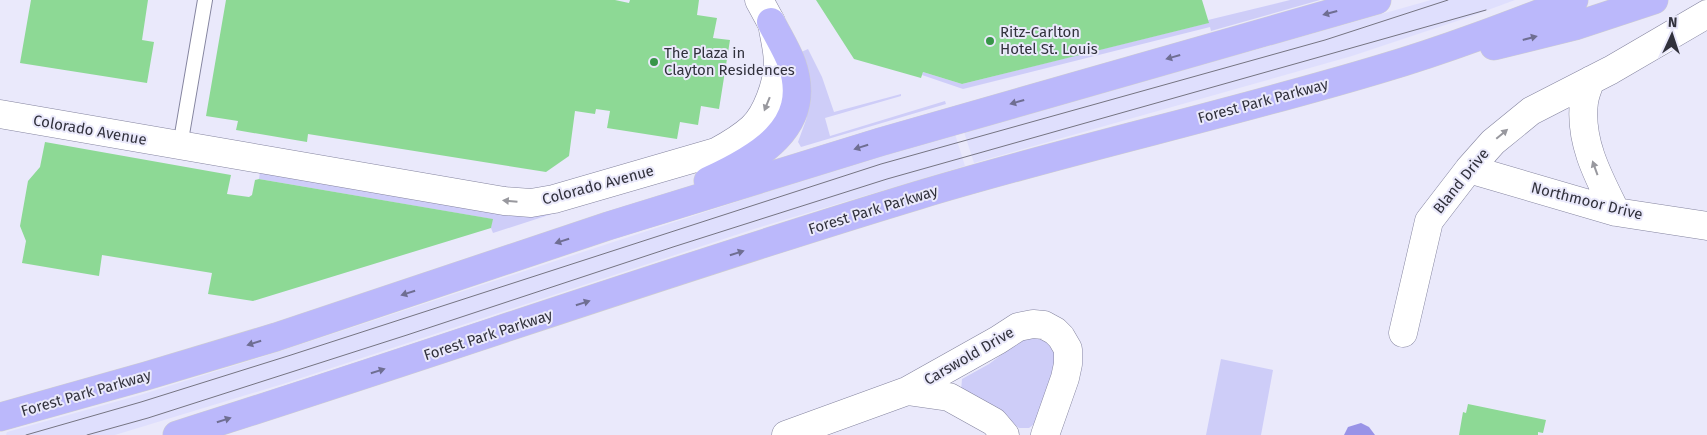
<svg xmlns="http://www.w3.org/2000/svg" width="1707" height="435" viewBox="0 0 1707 435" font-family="'Fira Sans',sans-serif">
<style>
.built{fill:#dfdffd}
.green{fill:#cecdf8}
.water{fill:#9993e7}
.building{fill:#8dd995}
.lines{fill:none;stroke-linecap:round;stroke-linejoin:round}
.lane-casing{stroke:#84849f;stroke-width:16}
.street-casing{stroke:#84849f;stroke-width:29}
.secondary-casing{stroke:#84849f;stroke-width:29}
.highway-casing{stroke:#ceced0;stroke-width:29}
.lane{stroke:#fff;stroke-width:14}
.street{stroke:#fff;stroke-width:28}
.secondary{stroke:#fff;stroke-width:28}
.highway{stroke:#bbb8fb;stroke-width:28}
.tram{stroke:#757482;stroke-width:1}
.oneway{fill:#6f6e92}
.oneway2{fill:#98989e}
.poi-dot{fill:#379548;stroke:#eae9fb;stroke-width:2}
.labels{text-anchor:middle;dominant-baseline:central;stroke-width:4;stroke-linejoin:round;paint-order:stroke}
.poi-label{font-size:15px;fill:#31313c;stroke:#eae9fb;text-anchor:start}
.street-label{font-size:15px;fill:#31313c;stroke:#eae9fb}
</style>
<rect width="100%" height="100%" fill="#eae9fb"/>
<path class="built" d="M1431,0H1515L1469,17L1352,56L974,163L964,132Z
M955,134L965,166L754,229L286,383L115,435H6L7,432L140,395L268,355L806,179Z"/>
<path class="green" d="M1290,0H1320L1211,31L1210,27L963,89L922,75L923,72L962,84L1208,23V20Z
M808,49L822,77L834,112L901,94V96L825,118L830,136L945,101L946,104L801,147L798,142L806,120L809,102L799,53Z
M260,172L505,209L678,173L493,233L491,228L492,219L259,179Z
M1028,335L1047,341L1061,354L1038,421L1029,428H1019L1012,422L961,391L962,379L989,364Z
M1221,359L1273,370L1261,435H1206Z"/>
<path class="water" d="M1361,423L1369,427L1375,435H1344L1348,427Z"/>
<path class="building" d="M31,0H148L142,40L154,42L147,83L20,63Z
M226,0H615L629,3L630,0H699L697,15L717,18L713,38L730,40L719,109L701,106L698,125L680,122L677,139L607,128L610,111L596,109L595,114L575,111L569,156L546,172L308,134L307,142L236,130L238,121L206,116Z
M816,0H1202L1209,23L962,84L923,72L921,78L854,59Z
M45,142L231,175L227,194L249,197L252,195L255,180L259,179L493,219L491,228L253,301L208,294L212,273L102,255L99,276L22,263L26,241L20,226L28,181L40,167Z
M1468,404L1546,420L1543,433L1538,432V435H1459L1463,412L1466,413Z"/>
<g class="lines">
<defs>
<path id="lane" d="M180,146L205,0"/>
<path id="street" d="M1591,80C1588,87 1585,95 1584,102C1579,142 1599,178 1616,212
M0,114L504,201L531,203L554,199L716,152C729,145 741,138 752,128C767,114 777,84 778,64C778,52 775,40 773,29
M1469,169L1616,212L1707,226
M1403,333L1429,221L1469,169L1493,142L1531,111L1611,70L1707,14
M907,391L949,397L994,422L1005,435
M786,435L907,391L998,340L1018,327L1033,324L1044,325L1055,331L1061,337L1068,349V364L1065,378L1045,435"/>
<path id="secondary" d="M759,0L771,22"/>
<path id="highway" d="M1494,46L1575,26L1654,0
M708,181C756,159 814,128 792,64C787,50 778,36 771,22
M0,417L146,376L276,337L608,226L880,142L1377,0
M177,435C425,357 670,270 919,195C1071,149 1227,115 1380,69C1445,50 1510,25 1574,0"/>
</defs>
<use href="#lane" class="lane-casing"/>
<use href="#street" class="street-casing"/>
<use href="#secondary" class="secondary-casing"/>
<use href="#highway" class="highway-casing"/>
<use href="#lane" class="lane"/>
<use href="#street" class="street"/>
<use href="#secondary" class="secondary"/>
<use href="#highway" class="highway"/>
<path class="tram" d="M26,435L141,402L291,355L881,164L1325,40L1448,0
M87,435L148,418L407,335L673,247L887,179L1486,10"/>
</g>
<defs><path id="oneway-solid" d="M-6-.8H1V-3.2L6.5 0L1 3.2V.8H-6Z" transform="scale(1.25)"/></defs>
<g class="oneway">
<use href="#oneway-solid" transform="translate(1330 13) rotate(165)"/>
<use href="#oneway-solid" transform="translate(1530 38) rotate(-15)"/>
<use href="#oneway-solid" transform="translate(1173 57) rotate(164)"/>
<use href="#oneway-solid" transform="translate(1017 102) rotate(164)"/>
<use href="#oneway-solid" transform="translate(861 147) rotate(163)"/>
<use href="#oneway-solid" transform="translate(562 241) rotate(162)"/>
<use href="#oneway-solid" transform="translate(737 253) rotate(-18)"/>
<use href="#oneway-solid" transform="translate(408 293) rotate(162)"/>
<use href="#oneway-solid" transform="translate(583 303) rotate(-18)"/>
<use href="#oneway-solid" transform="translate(254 343) rotate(163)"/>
<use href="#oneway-solid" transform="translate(378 371) rotate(-18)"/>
<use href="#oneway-solid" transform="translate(224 420) rotate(-18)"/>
</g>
<g class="oneway2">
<use href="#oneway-solid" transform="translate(767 104) rotate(112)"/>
<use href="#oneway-solid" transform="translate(1502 134) rotate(-40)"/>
<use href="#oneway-solid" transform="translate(1595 168) rotate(-110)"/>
<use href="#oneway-solid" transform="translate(510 201) rotate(-175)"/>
</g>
<g class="poi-dot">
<circle cx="990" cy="41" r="5"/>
<circle cx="654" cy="62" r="5"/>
</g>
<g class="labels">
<g class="poi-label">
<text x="1000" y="32">Ritz-Carlton<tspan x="1000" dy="17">Hotel St. Louis</tspan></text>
<text x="664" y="53">The Plaza in<tspan x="664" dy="17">Clayton Residences</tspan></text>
</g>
<g class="street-label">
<text transform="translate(1263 101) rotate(-15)">Forest Park Parkway</text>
<text transform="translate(90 130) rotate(10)">Colorado Avenue</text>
<text transform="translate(1461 181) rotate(-51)">Bland Drive</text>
<text transform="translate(598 185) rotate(-15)">Colorado Avenue</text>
<text transform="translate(1587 201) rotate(14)">Northmoor Drive</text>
<text transform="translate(873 210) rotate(-17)">Forest Park Parkway</text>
<text transform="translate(488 335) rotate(-18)">Forest Park Parkway</text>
<text transform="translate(969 356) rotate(-30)">Carswold Drive</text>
<text transform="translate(86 393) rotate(-16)">Forest Park Parkway</text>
</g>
</g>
<g transform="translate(1672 35) rotate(3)" stroke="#eae9fb" stroke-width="4" paint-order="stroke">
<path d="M0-4L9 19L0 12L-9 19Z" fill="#31313c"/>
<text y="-8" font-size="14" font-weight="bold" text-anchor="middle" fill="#31313c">N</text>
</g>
</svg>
